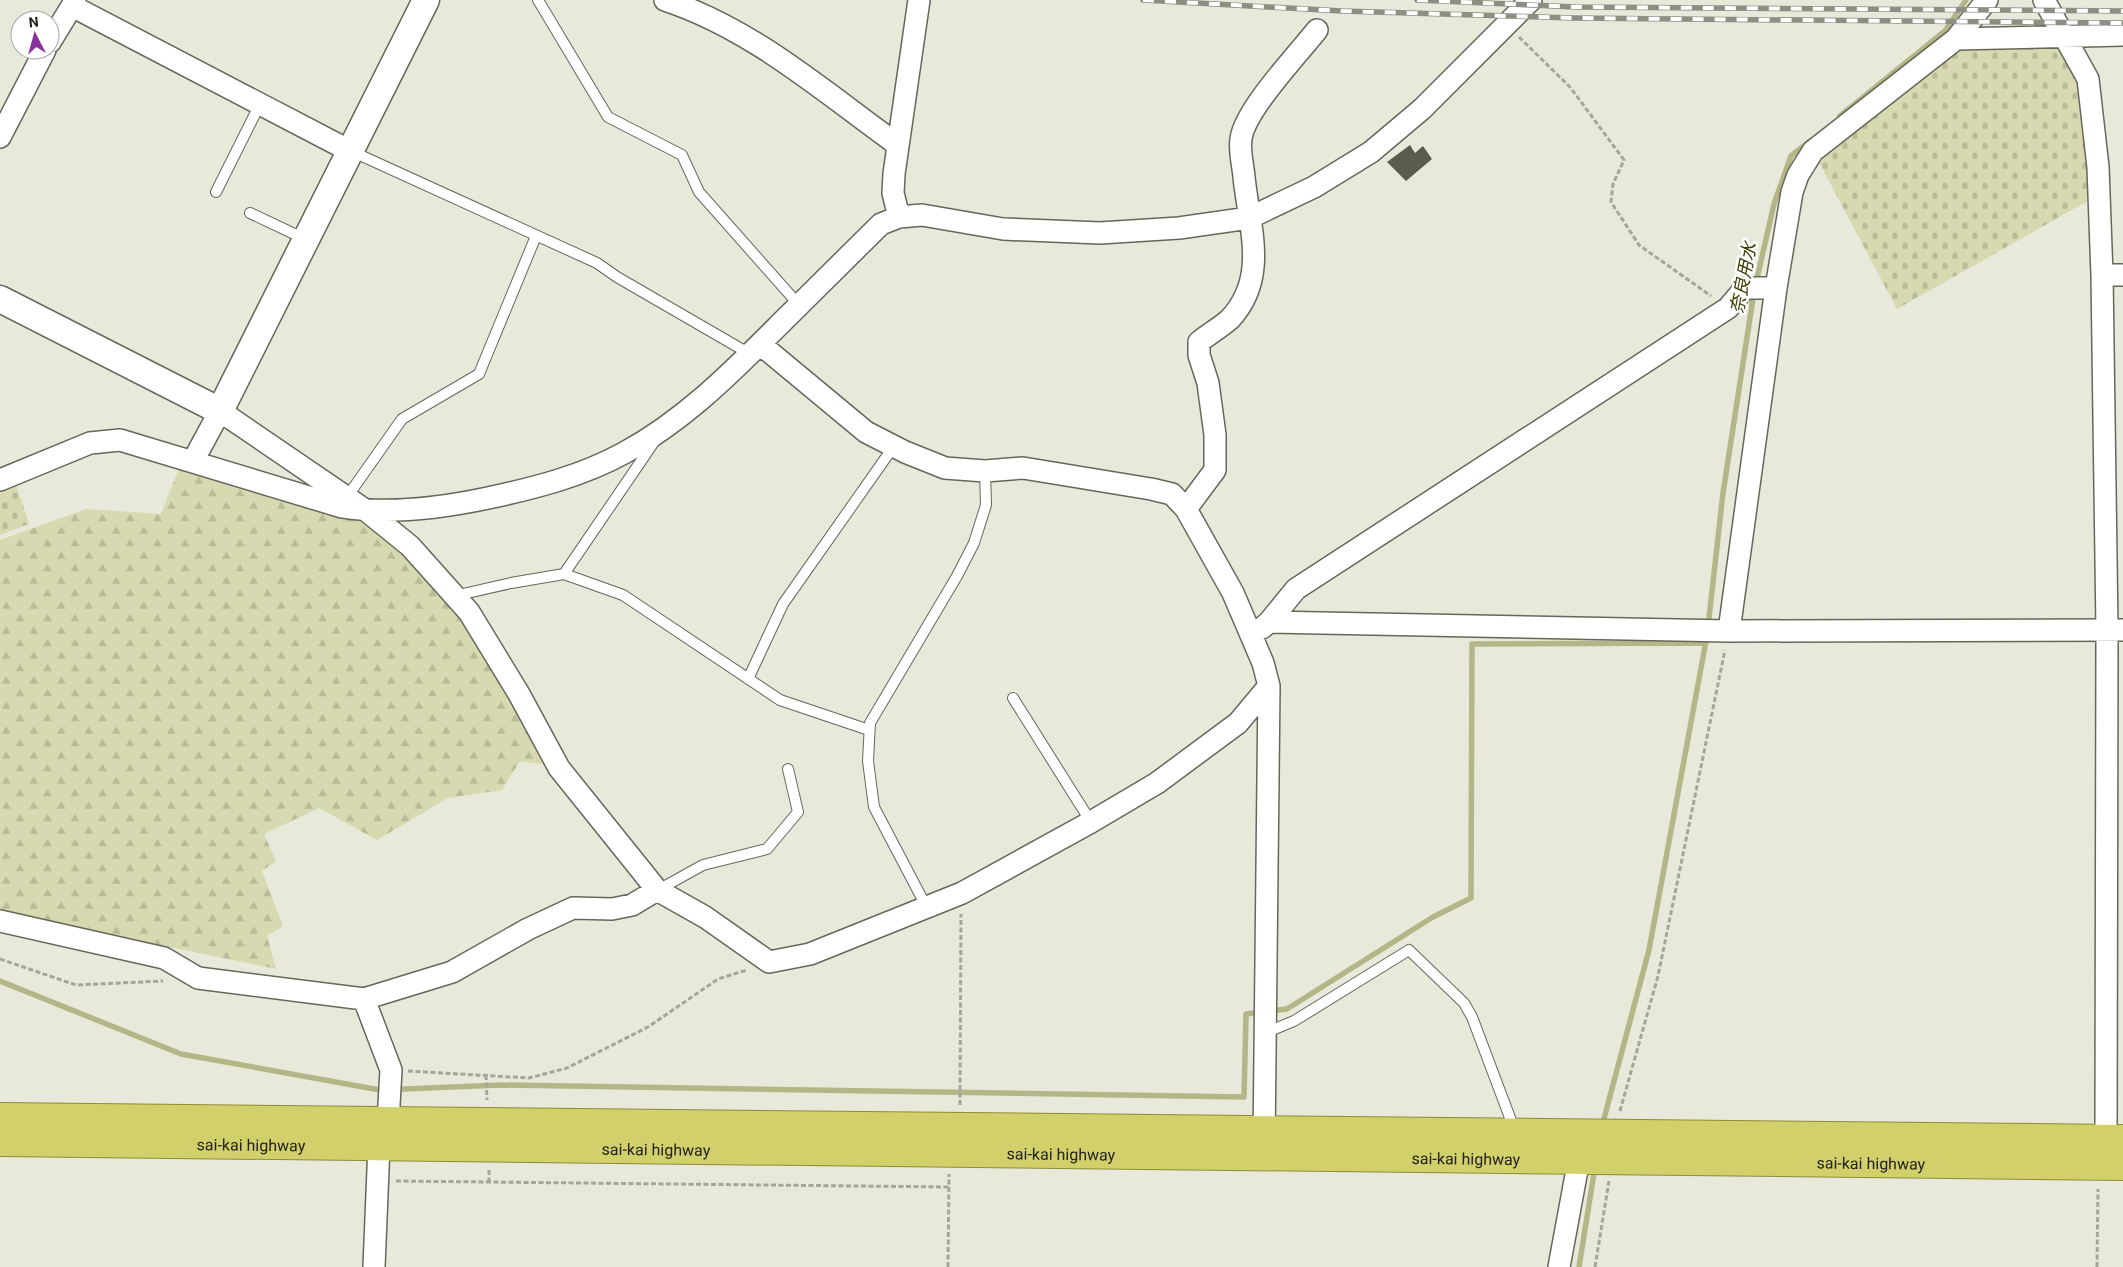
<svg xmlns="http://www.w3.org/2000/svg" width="2123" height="1267" viewBox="0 0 2123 1267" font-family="Roboto,'Noto Sans JP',sans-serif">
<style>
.forest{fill:url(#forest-firs)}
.cemetery{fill:url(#cemetery-stones)}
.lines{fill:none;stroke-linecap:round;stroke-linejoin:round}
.stream{stroke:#b5b687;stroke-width:5.5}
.building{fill:#5b5b4f}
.service-casing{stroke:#66675a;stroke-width:12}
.minor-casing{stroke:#66675a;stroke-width:24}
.tertiary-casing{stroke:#66675a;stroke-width:29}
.trunk-casing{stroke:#8d8c37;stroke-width:30}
.path{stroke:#a5a69a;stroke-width:3;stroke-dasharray:5 2.5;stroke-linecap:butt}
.service{stroke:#fff;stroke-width:10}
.minor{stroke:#fff;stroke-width:21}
.tertiary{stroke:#fff;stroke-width:26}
.trunk{stroke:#d2d06a;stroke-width:28}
.rail-casing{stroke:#8e8f84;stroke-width:5.5}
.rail{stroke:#fff;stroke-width:4;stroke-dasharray:11;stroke-linecap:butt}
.labels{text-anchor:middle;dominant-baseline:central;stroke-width:5;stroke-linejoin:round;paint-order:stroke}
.street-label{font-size:16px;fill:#23231e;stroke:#fff}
.water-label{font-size:18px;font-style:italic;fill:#3b3a00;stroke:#fff}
</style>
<defs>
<pattern id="forest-firs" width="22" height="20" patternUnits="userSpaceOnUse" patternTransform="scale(1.25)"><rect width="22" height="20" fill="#d8d9b0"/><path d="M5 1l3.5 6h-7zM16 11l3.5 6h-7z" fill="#b9ba97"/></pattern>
<pattern id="cemetery-stones" width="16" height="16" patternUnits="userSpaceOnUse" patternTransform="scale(1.25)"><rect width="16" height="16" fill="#d8d9b0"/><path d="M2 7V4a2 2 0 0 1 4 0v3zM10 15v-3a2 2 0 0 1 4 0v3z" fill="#b9ba97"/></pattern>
</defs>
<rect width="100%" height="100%" fill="#e8e9da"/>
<path class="forest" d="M182,461L365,513L464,620L547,765L520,761L502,790L448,798L377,840L319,808L264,834L276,861L262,871L283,926L267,936L276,969L160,945L0,916V540L86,509L161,514Z"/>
<path class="cemetery" d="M2063,38L2083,84L2093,198L1897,309L1813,151L1956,39Z
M16,484L29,524L0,535V491Z"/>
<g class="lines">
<path class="stream" d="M1840,116L1945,31L1966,0
M1756,283L1774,204L1791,156L1810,141
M1708,627L1723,493L1754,292
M0,981L181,1054L380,1090L501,1085L1244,1097L1246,1014L1261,1012
M1270,1011L1287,1009L1433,917L1471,898L1472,644L1706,643
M1602,1126L1649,950L1706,641
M1579,1267L1595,1167"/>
</g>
<path class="building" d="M1410,145L1415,153L1423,146L1432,159L1406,181L1387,162Z"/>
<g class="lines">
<defs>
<path id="service" d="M538,0L608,117L682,155L699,192L799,305
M351,151L597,263L617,277L750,354
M216,192L260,104
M250,213L305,239
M347,497L402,419L479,374L536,236
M564,574L654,442
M454,596L511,583L564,574L623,595L780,700L869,730
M748,679L783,604L894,446
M1013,698L1091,822
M658,890L703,865L767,849L798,812L788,769
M926,906L874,807L868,761L870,723L957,576L974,543L986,505L985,471
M1265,1033L1294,1021L1409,950L1464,1003L1472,1017L1515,1131"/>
<path id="minor" d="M75,0L72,6L350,151
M665,0C753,29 824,92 898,145
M2044,0L2088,79L2098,167L2102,275L2107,630L2106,1139
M1956,39L2123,35
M50,42L72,6
M0,137L45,50
M899,217L893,193L894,174L919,0
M2102,275H2123
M760,344L866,432L905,452L945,468L985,471L1023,468L1151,489L1172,494L1186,509L1233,593L1263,663L1269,686L1264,1145
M193,461L220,411L368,512L410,546L469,612L519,694L559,768L657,890L705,917L769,962L810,954L962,893L1091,822L1157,783L1238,723L1269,686
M0,480L90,443L120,440L342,507C390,515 441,508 488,498C535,488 582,476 624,453C685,420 733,371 781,323C814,290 848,257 881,224L899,217L922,215L1003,229L1100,233L1179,228L1249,218L1314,187L1371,152L1422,109L1531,0
M1186,509L1215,470V435L1208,383L1199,355V342C1209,334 1221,327 1230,319C1269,277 1249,227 1244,177C1243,165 1239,151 1241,139C1244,111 1298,54 1317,30
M1269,622L1729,631L2123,630
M1262,628L1269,622L1296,589L1728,308L1745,288H1776
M1729,631L1776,288L1792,192L1798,175L1813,151L1956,39L1987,0
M0,921L164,958L198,978L364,999L452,972L528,929L573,908L612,909L632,905L657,890
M364,999L391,1070L388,1122L379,1145L374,1267
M1559,1267L1579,1159"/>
<path id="tertiary" d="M0,299L220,411L426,0"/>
<g id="trunk">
<path d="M0,1117L2123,1139"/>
<path id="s1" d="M0,1142L2123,1166"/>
</g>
</defs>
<use href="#service" class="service-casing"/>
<use href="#minor" class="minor-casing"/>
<use href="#tertiary" class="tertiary-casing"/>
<use href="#trunk" class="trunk-casing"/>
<path class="path" d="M1519,37L1570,87L1624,160L1613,184L1611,202L1639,245L1711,296
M0,959L76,985L163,981
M408,1071L529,1078L567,1068L648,1027L718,979L747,970
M486,1075L487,1100
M960,1105L961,914
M1620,1111L1658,976L1725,650
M489,1170V1182
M396,1181L949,1187
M948,1267L949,1174
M1595,1267L1609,1181
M2097,1267L2098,1189"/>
<use href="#service" class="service"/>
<use href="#minor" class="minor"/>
<use href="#tertiary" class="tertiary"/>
<use href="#trunk" class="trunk"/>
<defs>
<path id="rail" d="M1143,0L1342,11L1574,18L2123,23
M1417,0L1576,7L2123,11"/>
</defs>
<use href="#rail" class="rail-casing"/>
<use href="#rail" class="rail"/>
</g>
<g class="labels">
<g class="street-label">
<text stroke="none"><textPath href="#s1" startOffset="251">sai-kai highway</textPath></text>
<text stroke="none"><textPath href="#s1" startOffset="656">sai-kai highway</textPath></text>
<text stroke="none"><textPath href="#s1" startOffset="1061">sai-kai highway</textPath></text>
<text stroke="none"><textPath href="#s1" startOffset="1466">sai-kai highway</textPath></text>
<text stroke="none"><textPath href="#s1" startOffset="1871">sai-kai highway</textPath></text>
</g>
<g class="water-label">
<text transform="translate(1743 278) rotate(-79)">奈良用水</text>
</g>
</g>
<g transform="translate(35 35) rotate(354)"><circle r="24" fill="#ffffff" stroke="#a7a7a5"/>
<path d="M0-4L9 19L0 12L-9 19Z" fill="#89319f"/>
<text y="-8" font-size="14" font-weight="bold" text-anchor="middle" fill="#23231e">N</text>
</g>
</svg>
